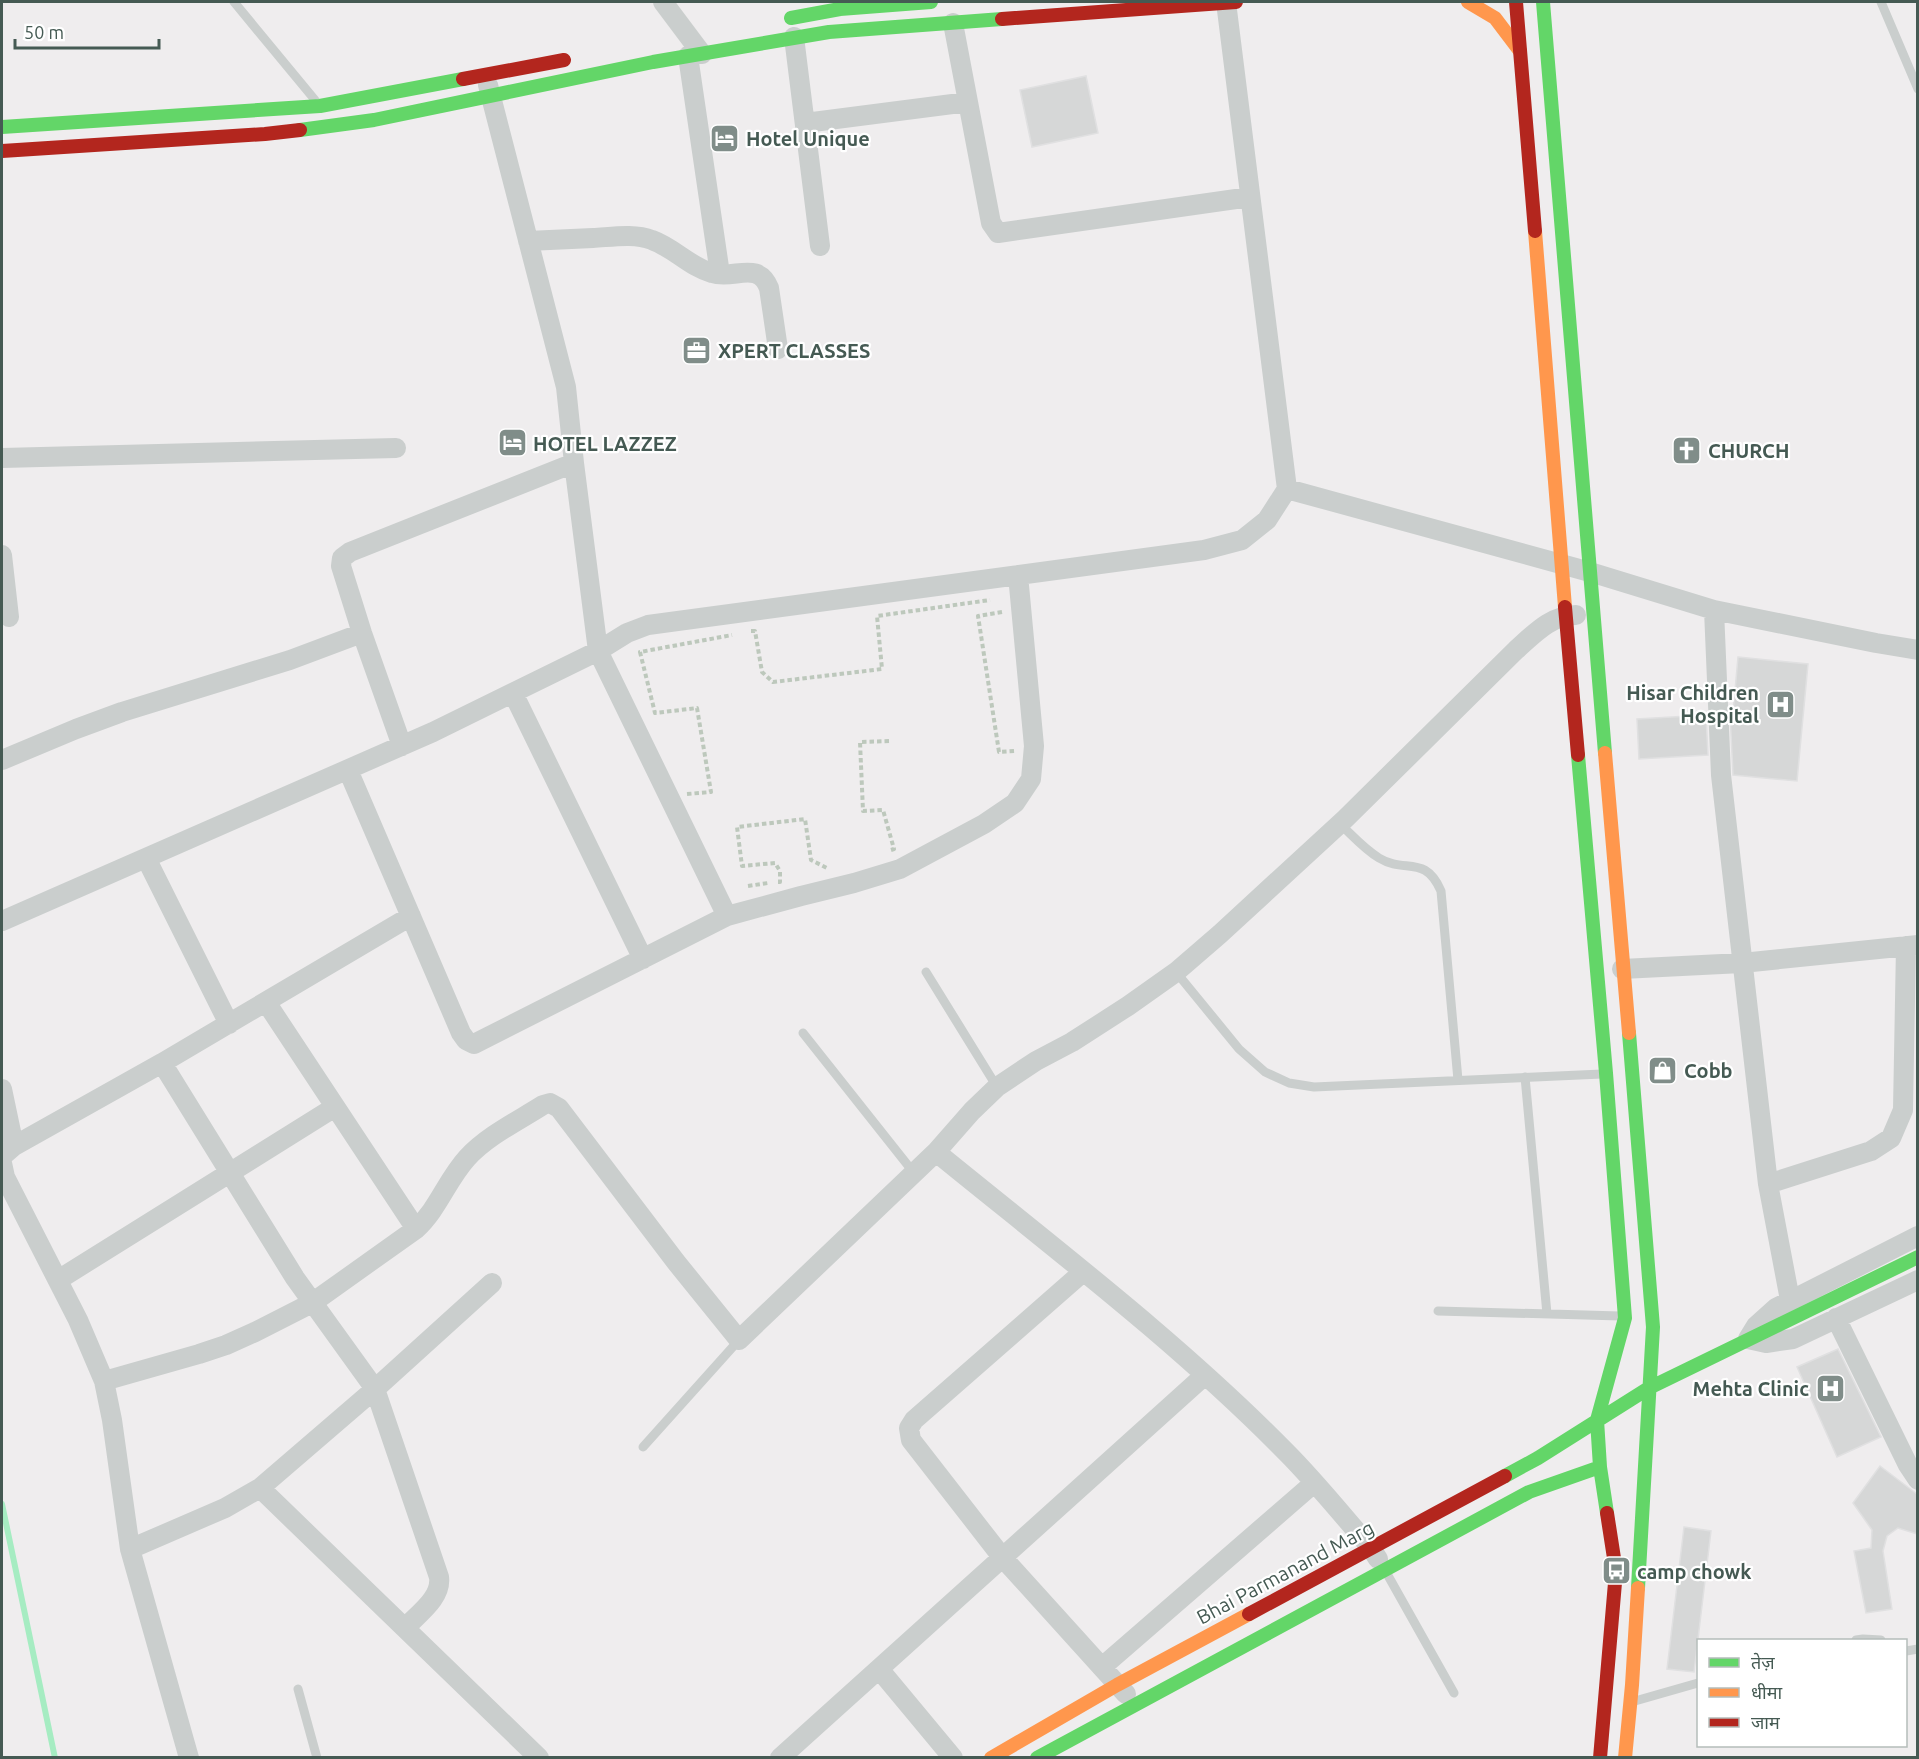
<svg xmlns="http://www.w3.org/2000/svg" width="1919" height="1759" viewBox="0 0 1919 1759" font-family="Ubuntu,'Noto Sans Devanagari',sans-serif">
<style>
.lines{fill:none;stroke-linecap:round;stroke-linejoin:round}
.stream{stroke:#a6ecc2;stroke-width:6}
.building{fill:#d6d7d7;stroke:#e0e0e1;stroke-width:1.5}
.path{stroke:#bdc8bc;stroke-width:4;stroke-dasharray:4.5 3;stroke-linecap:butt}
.lane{stroke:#cacecd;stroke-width:9}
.street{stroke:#cacecd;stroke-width:20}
.fast{stroke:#63d668;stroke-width:14}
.slow{stroke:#ff974d;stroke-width:14}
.jam{stroke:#b3261e;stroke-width:14}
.labels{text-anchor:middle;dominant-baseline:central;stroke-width:4.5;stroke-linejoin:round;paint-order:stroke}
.poi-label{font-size:20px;font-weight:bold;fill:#455a53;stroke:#fff;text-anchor:start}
.street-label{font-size:20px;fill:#455a53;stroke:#fff}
</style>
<rect width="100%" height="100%" fill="#efedee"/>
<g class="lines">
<path class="stream" d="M2,1504L55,1758"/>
</g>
<path class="building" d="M1086,76L1098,133L1032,147L1020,90Z
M1738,657L1808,664L1797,781L1733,775L1730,714L1733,713Z
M1706,715L1708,755L1639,759L1637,719Z
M1838,1349L1881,1437L1837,1457L1797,1367Z
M1880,1466L1917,1494V1534L1898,1528L1887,1536L1883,1551L1892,1609L1866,1613L1854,1551L1871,1548L1872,1530L1853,1503Z
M1684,1527L1711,1531L1694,1672L1667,1669Z"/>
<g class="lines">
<path class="path" d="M1002,612L978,616L999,752L1015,751
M751,631H755L762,672L773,682L882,669L877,616L990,600
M889,741L860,742L863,811L883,810L894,849L891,850
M687,794L711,792L697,708L655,713L640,652L732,635
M778,882H780V871L775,863L742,866L737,827L805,819L811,860L829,869
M748,886L768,883"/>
<path class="lane" d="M234,2L315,100
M1881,2L1918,89
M1340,824C1352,835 1364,849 1379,858C1405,874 1425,854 1441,891L1458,1080
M926,972L997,1087
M1176,972L1239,1049L1265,1072L1289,1083L1314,1087L1602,1074
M803,1033L914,1173
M1525,1077L1547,1314
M1438,1311L1620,1316
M643,1447L739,1340
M1386,1572L1454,1693
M1856,1640L1863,1639L1881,1640
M1906,1651L1918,1649
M298,1689L317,1758
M1635,1701L1698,1683"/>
<path class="street" d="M663,2L702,54
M953,23L991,223L998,233L1250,197
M794,37L820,246
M688,56L720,274
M488,85L566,387L574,463L598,651L727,916
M805,123L968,102
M528,241C550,240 571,239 593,238C612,237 634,233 652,240C674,248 690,267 712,273C734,280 758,260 769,288L778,349
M2,458L396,448
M1287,489L1590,572L1714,610L1876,643L1918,650
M2,555L9,617
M1714,610L1721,775L1768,1184L1790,1300
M513,693L643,959
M402,746L362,633L341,566L342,558L350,552L574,463
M2,760L76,729L122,712L290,660L362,633
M348,770L461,1033L466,1040L474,1044L727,916L801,896L854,883L900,869L984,824L1015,803L1031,779L1034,746L1018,575
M146,858L229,1024
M2,921L433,732L598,651L627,633L648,625L1204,550L1242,540L1267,520L1287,489L1226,2
M1622,969L1742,963L1918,945
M266,1002L416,1229
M162,1063L295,1278L375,1389L439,1577C442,1598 418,1614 405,1628
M2,1089L14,1146L6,1153
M14,1146L162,1063L411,916
M2,1163L5,1177L78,1320L104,1381L112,1420L130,1549L189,1758
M1768,1184L1871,1151L1891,1138L1903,1110L1906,946
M1918,1236L1776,1308L1756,1326L1748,1339L1766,1343L1793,1339L1918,1280
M1083,1272L914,1420L909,1428L911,1440L1002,1557L1126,1694
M58,1280L335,1107
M1836,1318L1908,1465L1918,1480
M104,1381L199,1354L226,1345L255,1332L312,1303L416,1229C438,1209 447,1180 467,1158C487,1136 518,1121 543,1105L550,1103L559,1108L676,1262L739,1340L936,1152
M260,1488L539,1758
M130,1549L225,1508L260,1488L375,1389L492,1283
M1378,1559L1371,1548C1343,1516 1316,1482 1286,1452C1179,1343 1055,1249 936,1152L972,1111L997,1087L1036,1061L1072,1042L1128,1006L1176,972L1220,934L1345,819L1516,650C1534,634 1551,615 1576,615
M1102,1667L1314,1483
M879,1669L953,1758
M780,1758L1205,1375"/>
<path class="fast" d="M1543,2L1605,753
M791,18L840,9L931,2
M2,127L320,106L463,79
M300,130L374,120L653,62L829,32L1002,19
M1578,755L1606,1073L1625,1318L1597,1420L1600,1467L1607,1513
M1629,1033L1653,1327L1638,1588
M1505,1476L1538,1458L1649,1388L1918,1257
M1037,1758L1529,1492L1600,1467"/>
<path class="slow" d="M1468,2L1495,18L1520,51
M1535,231L1565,607
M1605,753L1629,1033
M991,1758L1117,1685L1249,1614
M1625,1758L1632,1685L1638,1588"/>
<path class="jam" d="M1516,2L1535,231
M1002,19L1236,2
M463,79L564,60
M2,151L265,134L300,130
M1565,607L1578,755
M1249,1614L1505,1476
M1600,1758L1616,1571L1607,1513"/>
</g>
<defs>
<symbol id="hotel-square" viewBox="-11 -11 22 22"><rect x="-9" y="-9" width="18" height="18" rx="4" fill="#808d89" stroke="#fff"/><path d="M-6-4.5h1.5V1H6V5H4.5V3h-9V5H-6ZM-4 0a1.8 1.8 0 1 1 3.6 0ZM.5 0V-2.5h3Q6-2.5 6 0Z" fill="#fff"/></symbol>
<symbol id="office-square" viewBox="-11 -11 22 22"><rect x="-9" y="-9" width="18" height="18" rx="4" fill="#808d89" stroke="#fff"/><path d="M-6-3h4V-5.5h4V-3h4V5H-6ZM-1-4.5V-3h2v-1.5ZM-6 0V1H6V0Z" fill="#fff"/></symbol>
<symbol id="church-square" viewBox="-11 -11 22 22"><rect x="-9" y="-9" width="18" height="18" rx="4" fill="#808d89" stroke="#fff"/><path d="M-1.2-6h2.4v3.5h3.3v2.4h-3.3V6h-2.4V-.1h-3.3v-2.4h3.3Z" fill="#fff"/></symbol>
<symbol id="hospital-square" viewBox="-11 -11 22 22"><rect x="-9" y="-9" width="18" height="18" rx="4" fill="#808d89" stroke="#fff"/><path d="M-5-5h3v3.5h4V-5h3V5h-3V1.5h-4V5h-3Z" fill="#fff"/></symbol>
<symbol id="shop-square" viewBox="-11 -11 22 22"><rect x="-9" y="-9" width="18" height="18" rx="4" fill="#808d89" stroke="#fff"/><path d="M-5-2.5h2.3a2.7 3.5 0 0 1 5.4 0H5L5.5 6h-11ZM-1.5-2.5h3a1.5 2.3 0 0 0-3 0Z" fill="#fff"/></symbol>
<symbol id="bus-square" viewBox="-11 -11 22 22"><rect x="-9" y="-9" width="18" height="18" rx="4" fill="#808d89" stroke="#fff"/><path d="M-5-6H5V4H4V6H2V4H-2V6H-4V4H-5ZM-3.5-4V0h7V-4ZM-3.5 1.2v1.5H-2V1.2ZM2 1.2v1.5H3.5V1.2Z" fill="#fff"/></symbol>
</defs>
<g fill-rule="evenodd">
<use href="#hotel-square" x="708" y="122" width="33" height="33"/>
<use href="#office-square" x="680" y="334" width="33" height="33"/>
<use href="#hotel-square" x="496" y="426" width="33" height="33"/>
<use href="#church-square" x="1670" y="434" width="33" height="33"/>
<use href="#hospital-square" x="1764" y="688" width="33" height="33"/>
<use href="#shop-square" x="1646" y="1054" width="33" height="33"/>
<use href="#hospital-square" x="1814" y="1372" width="33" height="33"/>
<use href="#bus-square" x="1600" y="1554" width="33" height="33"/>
</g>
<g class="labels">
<g class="poi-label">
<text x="746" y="138">Hotel Unique</text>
<text x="718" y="350">XPERT CLASSES</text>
<text x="533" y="443">HOTEL LAZZEZ</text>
<text x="1708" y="450">CHURCH</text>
<text x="1759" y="692" text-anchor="end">Hisar Children<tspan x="1759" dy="23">Hospital</tspan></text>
<text x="1684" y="1070">Cobb</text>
<text x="1809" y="1388" text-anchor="end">Mehta Clinic</text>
<text x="1637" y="1571">camp chowk</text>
</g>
<g class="street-label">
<text transform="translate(1285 1572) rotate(-28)">Bhai Parmanand Marg</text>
</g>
</g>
<rect width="1919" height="1759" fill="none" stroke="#455a53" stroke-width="6"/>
<rect x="1697" y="1639" width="210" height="108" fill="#ffffff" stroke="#b5bdba" stroke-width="1.5"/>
<rect x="1709" y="1658" width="30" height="9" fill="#63d668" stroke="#b5bdba" stroke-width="1.5"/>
<text x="1751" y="1669" font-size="18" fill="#455a53">तेज़</text>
<rect x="1709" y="1688" width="30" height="9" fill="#ff974d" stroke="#b5bdba" stroke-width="1.5"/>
<text x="1751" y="1699" font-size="18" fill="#455a53">धीमा</text>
<rect x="1709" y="1718" width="30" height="9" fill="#b3261e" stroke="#b5bdba" stroke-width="1.5"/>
<text x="1751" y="1729" font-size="18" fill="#455a53">जाम</text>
<path d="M15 39v9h144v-9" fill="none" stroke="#455a53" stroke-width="3"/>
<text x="24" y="39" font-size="18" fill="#455a53" stroke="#ffffff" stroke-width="4.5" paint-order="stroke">50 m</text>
</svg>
